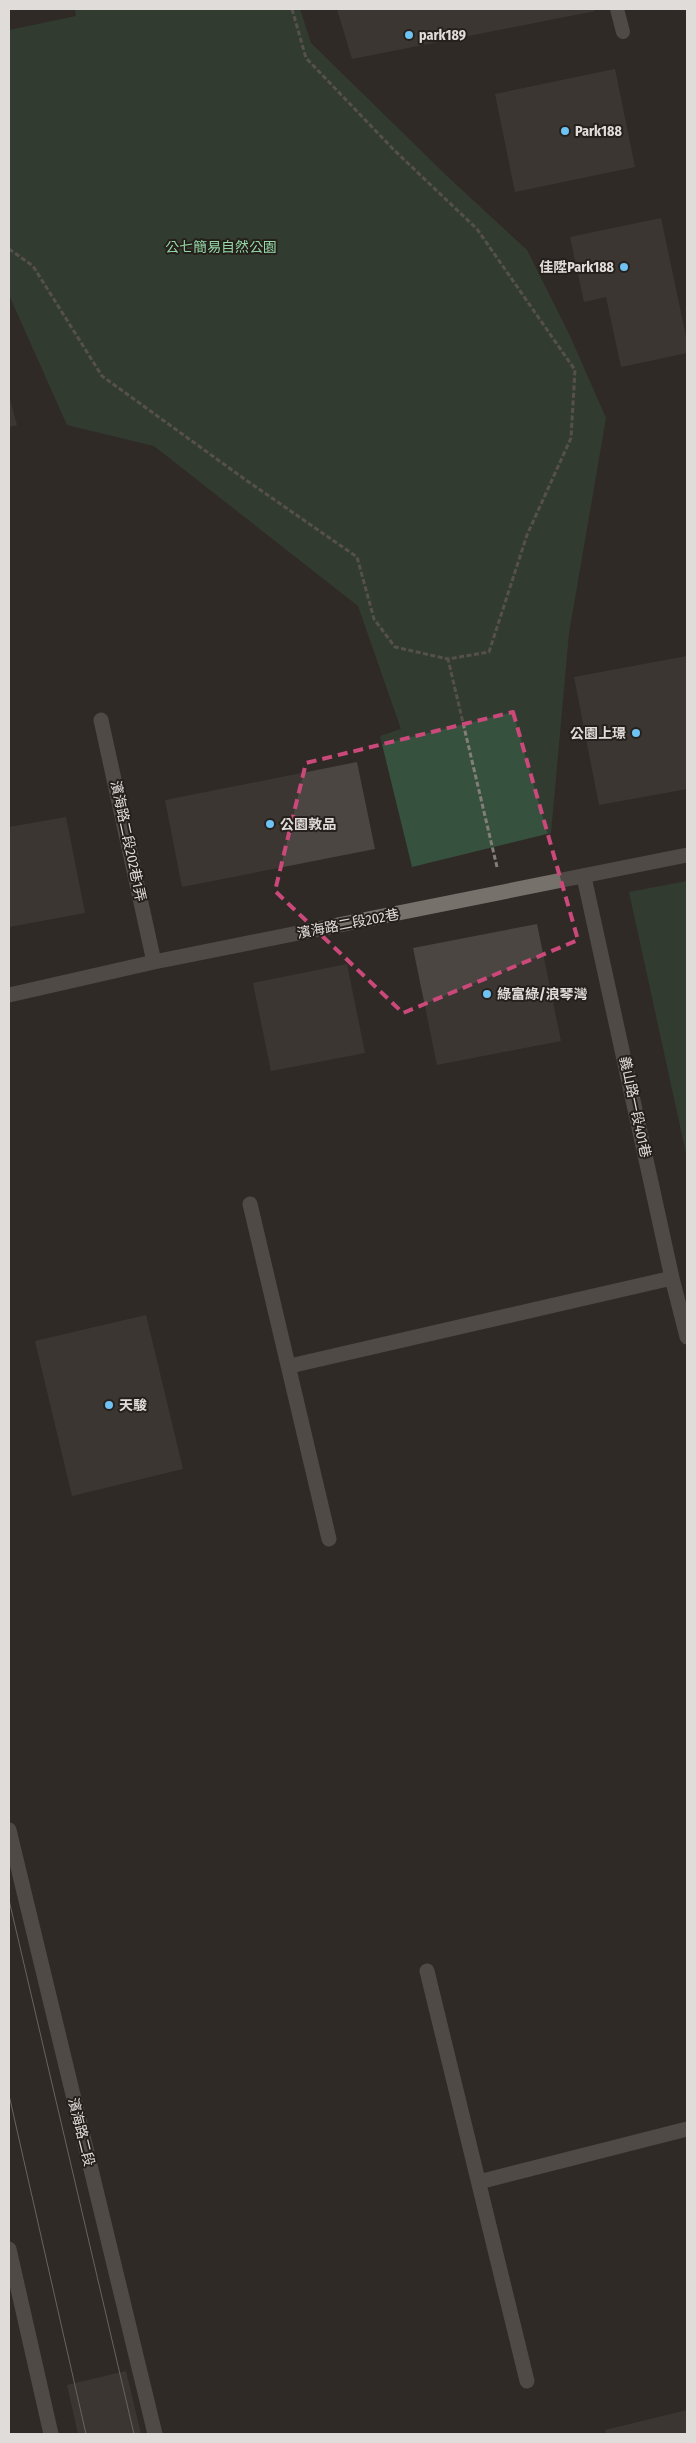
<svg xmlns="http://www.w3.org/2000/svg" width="696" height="2443" viewBox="0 0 696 2443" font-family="'Fira Sans Condensed','Noto Sans TC',sans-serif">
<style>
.green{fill:#36513d}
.building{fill:#4c4642}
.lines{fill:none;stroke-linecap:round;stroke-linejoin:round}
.path{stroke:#837e7a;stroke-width:3;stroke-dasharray:5 2.5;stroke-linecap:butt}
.lane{stroke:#77716c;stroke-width:14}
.street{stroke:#77716c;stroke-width:15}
.secondary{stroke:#77716c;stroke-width:15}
.tram{stroke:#aea9a6;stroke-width:1}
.marked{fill:none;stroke:#ca497a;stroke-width:4;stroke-dasharray:10 6;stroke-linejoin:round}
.poi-dot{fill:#6fc2f4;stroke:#26201c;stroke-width:2}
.labels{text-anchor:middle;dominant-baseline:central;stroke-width:4;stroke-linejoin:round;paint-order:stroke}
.poi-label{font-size:14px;font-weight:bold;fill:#e0dcd9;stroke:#26201c;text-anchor:start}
.park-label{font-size:14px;fill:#93d8a6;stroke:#26201c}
.street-label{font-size:14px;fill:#e0dcd9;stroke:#26201c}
</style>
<rect width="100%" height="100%" fill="#302a26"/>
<path class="green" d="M75,9H300L311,43L449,178L527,250L570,336L606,418L569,633L551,833L412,867L380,736L401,729L358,606L154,446L67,425L9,295V30L76,16Z
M687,881V1158L629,892Z"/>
<path class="building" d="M337,9H594L595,11L352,59Z
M615,69L635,167L515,192L495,94Z
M661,218L687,341V353L621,367L606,297L584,302L570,237Z
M9,396L17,425L9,427Z
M687,656V789L599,805L574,677Z
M357,762L375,849L182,887L165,800Z
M66,817L85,913L9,927V827Z
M537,924L561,1041L437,1065L413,948Z
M347,964L365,1053L271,1071L253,983Z
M146,1315L183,1469L72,1496L35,1341Z
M126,2371L141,2434H78L67,2385Z
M687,2410V2434H606L605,2430Z"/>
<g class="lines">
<path class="path" d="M292,9L306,58L394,150L477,229L575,370L571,438L527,535L489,652L448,659L497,867
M9,249L33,266L102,376L243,478L357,557L374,619L395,647L448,659"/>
<path class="lane" d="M617,9L623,32"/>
<path class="street" d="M101,720L154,962
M584,877L672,1278L687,1337
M9,995L154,962L687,855
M250,1204L329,1539
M290,1366L672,1278
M427,1971L527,2381
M479,2182L687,2129"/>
<path class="secondary" d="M9,1830L155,2434
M9,2249L51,2434"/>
<path class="tram" d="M9,1900L134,2434
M9,2095L86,2434"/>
</g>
<path d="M0 0H696V2443H0ZM513,712L578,940L403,1013L275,891L306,763Z" fill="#302a26" fill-opacity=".55" fill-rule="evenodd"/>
<path class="marked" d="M513,712L578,940L403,1013L275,891L306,763Z"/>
<g class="poi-dot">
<circle cx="409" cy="35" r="5"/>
<circle cx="565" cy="131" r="5"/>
<circle cx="624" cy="267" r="5"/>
<circle cx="636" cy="733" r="5"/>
<circle cx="270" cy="824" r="5"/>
<circle cx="487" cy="994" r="5"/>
<circle cx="109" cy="1405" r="5"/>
</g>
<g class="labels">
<g class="poi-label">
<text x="419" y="35">park189</text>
<text x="575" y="131">Park188</text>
<text x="614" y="267" text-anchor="end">佳陞Park188</text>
<text x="626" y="733" text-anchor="end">公園上璟</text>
<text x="280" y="824">公園敦品</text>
<text x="497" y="994">綠富綠/浪琴灣</text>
<text x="119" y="1405">天駿</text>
</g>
<g class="park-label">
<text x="221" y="247">公七簡易自然公園</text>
</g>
<g class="street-label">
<text transform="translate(128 841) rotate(78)">濱海路二段202巷1弄</text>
<text transform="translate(348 924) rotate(-11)">濱海路二段202巷</text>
<text transform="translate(635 1107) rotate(78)">義山路一段401巷</text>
<text transform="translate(81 2132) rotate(76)">濱海路二段</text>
</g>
</g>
<rect width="696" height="2443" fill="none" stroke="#e0dcd9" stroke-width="20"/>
</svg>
